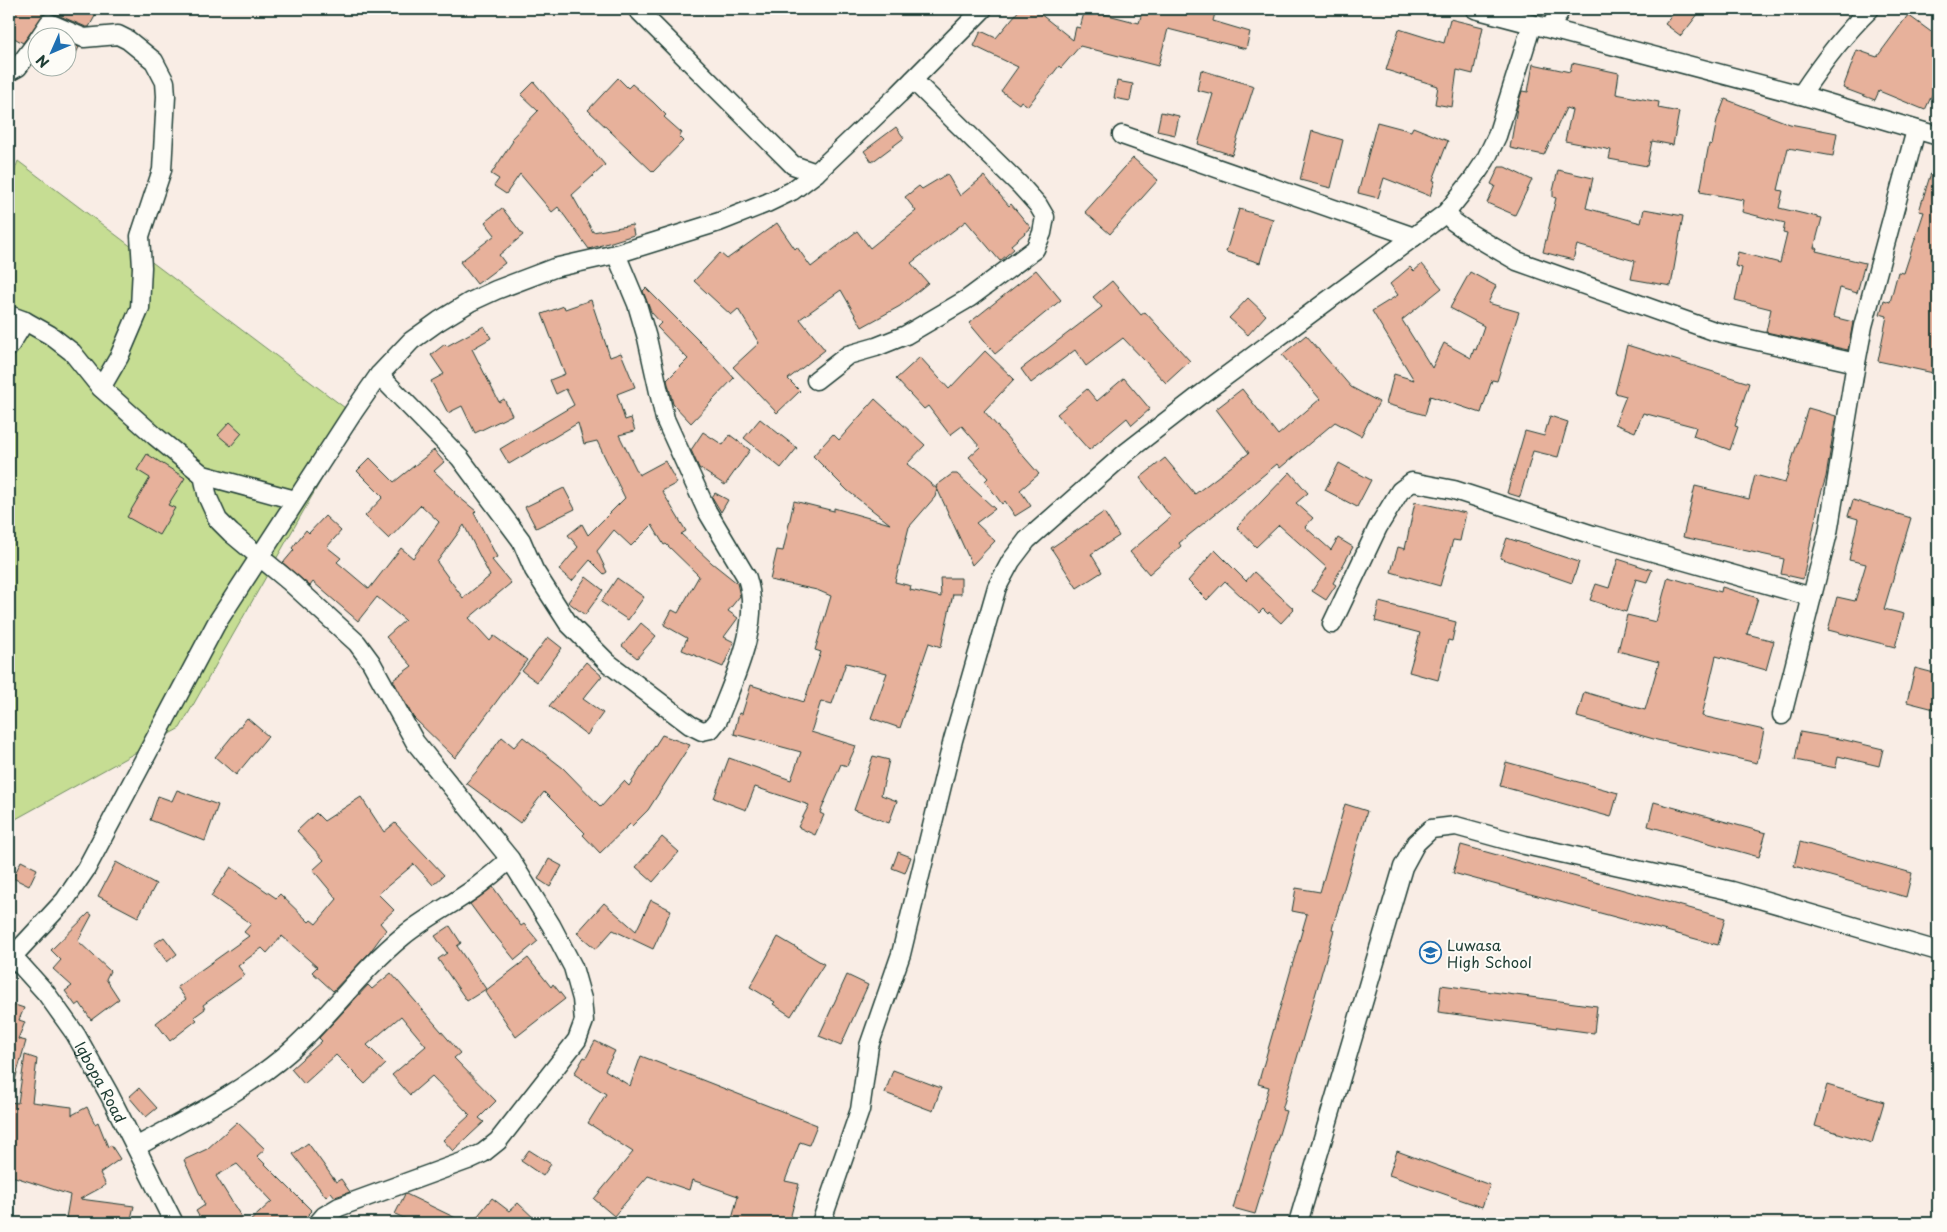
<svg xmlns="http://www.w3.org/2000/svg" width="1947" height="1232" viewBox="0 0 1947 1232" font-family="'Playpen Sans',sans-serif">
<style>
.green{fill:#c6dd93;stroke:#728d64}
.building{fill:#e7b19b;stroke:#1f3d34;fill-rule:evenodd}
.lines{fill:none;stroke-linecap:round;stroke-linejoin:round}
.minor-casing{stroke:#1f3d34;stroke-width:21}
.minor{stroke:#fdfcf7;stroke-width:18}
.labels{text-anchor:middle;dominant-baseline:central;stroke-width:4;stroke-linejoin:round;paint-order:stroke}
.poi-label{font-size:15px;fill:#1f3d34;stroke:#fdfcf7;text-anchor:start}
.street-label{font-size:15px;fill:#1f3d34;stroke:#fdfcf7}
</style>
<rect width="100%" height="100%" fill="#f9ede5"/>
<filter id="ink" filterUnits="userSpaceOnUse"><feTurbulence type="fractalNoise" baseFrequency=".02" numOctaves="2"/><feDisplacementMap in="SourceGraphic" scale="10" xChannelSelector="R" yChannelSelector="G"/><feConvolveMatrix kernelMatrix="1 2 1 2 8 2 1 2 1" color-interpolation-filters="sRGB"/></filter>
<g filter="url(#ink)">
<path class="green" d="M18,161L357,417L180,728L14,820L9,827V187Z"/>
<path class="building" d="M9,9H99L89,27H86L53,13L44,14L23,43L9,35Z
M1020,9H1034L1073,40L1076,27L1080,28L1085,9L1139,23L1143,9H1216L1213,21L1250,32L1246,49L1168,29L1158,66L1080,46L1061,68L1059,66L1028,106L1021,101L1019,104L1001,91L1018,67L974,46L981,31L996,38Z
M1677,9H1702L1681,36L1665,24Z
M1908,15L1938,37V82L1925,110L1879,91L1875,100L1843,88L1857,50L1877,57Z
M1450,19L1483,27L1473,74L1457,70L1452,107L1435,104L1438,86L1386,70L1399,29L1444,43Z
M68,42L79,47L68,71Z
M1572,63L1619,73L1616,94L1659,102L1658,108L1679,112L1673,145L1652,141L1647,166L1609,159L1611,150L1565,141L1572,110L1566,108L1544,155L1510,148L1517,108L1522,91L1528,92L1533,64L1570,72Z
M1201,70L1254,86L1232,155L1198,144L1213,94L1197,90Z
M618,78L628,88L632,84L653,102L666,115L664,117L682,133L679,137L683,141L653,172L588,110Z
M1117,81L1133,84L1130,101L1114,98Z
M534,82L605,165L572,195L593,232L632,225L634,235L589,249L558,207L552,212L520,174L506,194L494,186L499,179L491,174L513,141L511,139L538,111L521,95Z
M1725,99L1790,124L1837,133L1833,156L1788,148L1778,190L1783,191L1779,208L1822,218L1814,248H1817L1816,251L1865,263L1857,293L1840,288L1833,317L1853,322L1848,350L1766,332L1771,309L1735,300L1742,268L1735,266L1738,252L1780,263L1787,234L1783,233L1785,223L1742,212L1744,200L1700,192L1709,144L1712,145L1717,120Z
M1161,112L1179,116L1175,135L1157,131Z
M1377,122L1411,131L1413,127L1448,141L1433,180L1435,181L1430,196L1384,178L1378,198L1358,193Z
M896,127L904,138L872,162L864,151Z
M1312,131L1343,140L1331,188L1300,180Z
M1133,158L1158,180L1110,234L1085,212Z
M1935,160L1938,161V374L1878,361L1887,316L1880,314L1884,300L1890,302L1898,272L1904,273L1924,212L1919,211Z
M1499,167H1505L1532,180L1515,215L1487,203L1495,186L1491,184Z
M1558,170L1593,178L1586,208L1641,223L1644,209L1683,216L1671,286L1631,279L1635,261L1577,245L1573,260L1543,252L1556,198L1553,197V191Z
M947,174L960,196L984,176L1009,206L1011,204L1031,228L1011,245L1014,249L1000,261L966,221L911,263L928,283L900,306L862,327L841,290L800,319L825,350L788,379L800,391L777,413L733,367L759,343L738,309L731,315L694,281L720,253L727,259L777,223L795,249L797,247L811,267L857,231L870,248L916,211L905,197L919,186L922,189Z
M502,208L523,235L499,255L505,263L477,284L460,262L495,235L485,222Z
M1239,209L1273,219L1260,263L1226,252Z
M1422,264L1442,288L1402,320L1432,368L1444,343L1471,358L1474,349L1476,350L1484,326L1450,308L1470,272L1496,286L1488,303L1519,312L1497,381L1492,380L1481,413L1430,396L1425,415L1386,404L1394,374L1414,380L1372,311L1398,295L1390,284L1410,267L1414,271Z
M1036,270L1061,300L995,354L969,323Z
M1112,281L1141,315L1145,312L1190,361L1166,383L1123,338L1086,366L1075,350L1031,383L1021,369L1102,307L1093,297Z
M646,288L705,347H706L734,378L691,423L673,404L667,380L688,359L657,327L661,323L651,312L643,291Z
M1248,298L1266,315L1248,335L1229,318Z
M591,300L610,357L621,353L635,387L617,394L625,420L631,418L635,431L619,435L639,475L665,461L677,483L662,491L686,531L681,534L712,563L737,583L740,596L728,611L738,618L724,637L734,642L723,667L682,650L687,638L664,625L672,610L678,613L699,576L666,544L664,545L652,525L631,546L614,530L597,551L607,572L604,574L590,560L572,581L559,570L578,547L568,535L582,524L588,535L625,498L597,441L584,444L578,423L509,464L500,449L574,405L566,389L556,394L550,380L565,374L542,314L564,306L565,309Z
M484,326L491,338L472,349L499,402L504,399L512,415L475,433L462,406L448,413L431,381L444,374L431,355L445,344L447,346Z
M1306,335L1351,387L1379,402L1361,436L1335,422L1280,468L1277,464L1260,478L1179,543L1181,546L1149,574L1130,552L1171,517L1140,478L1165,458L1195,494L1249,453L1216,409L1242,389L1278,435L1320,399L1282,355Z
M1627,345L1749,383L1735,426L1738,427L1730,450L1693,436L1696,427L1643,413L1635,432L1615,424L1626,396L1615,393Z
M985,351L1014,379L984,411L1039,474L1020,490L1031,506L1015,516L1005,501L1002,504L985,481L988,478L969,457L980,447L962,426L950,435L928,406L924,409L896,379L920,357L949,389Z
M1124,378L1150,409L1132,425L1127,418L1089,450L1057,414L1087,389L1097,401Z
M875,399L925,445L907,464L937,489L935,497L909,527L895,582L911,586L910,590L941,597L940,578H961V594H953L941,647L929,643L900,728L871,718L887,673L846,663L832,704L821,701L811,732L856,746L847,766L841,764L820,813L824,815L815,835L798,827L809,805L755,787L746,810L714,798L729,758L791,780L801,752L734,734L739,713L742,714L751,685L804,702L821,652L815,650L831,596L817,590L770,580L777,550L783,551L794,501L834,511V508L890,524L848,491L813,456L833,434L839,440Z
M1808,408L1836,416L1826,477L1820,497L1803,579L1781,574L1784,559L1683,537L1695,486L1749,499L1755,475L1785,483Z
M1550,416L1568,422L1558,457L1533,451L1520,497L1507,493L1525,431L1544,436Z
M760,419L797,448L781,468L744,438Z
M230,422L242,433L231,446L218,435Z
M703,432L723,445L730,435L750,450L725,485L699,468L691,450Z
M434,450L444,462L434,471L456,492L454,493L476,511L474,513L497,557L492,560L511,583L469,618L490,641L494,636L527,660L455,758L413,717L393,680L412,666L386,637L405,620L377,597L358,621L313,582L310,586L283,563L294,550L292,548L306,530L309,533L325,516L341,531L327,547L341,558L337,562L369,589L401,548L413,558L439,522L421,505L389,539L365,516L383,497L357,471L370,458L394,482ZM464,525L490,576L463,598L437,562Z
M147,454L185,478L168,505L175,508L159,535L127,517L150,478L137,470Z
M1339,463L1371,480L1357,507L1325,490Z
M1290,472L1308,493L1296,503L1313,518L1305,527L1331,550L1338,538L1353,547L1333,583L1336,585L1326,600L1312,591L1327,568L1279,525L1256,547L1237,527Z
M952,474H957L995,509L976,523L995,541L972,565L936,486Z
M564,488L575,509L536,528L525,507Z
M715,493L728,500L721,512L712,497Z
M1853,500L1911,518L1884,609L1904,614L1895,647L1828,630L1837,597L1855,601L1866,564L1849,560L1858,519L1848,516Z
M1415,502L1466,513L1460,541L1453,540L1440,586L1391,572L1398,547L1405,549Z
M1104,512L1119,536L1091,554L1102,572L1077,588L1051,548Z
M1507,538L1579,562L1572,583L1500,558Z
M1215,550L1246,581L1254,572L1294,609L1281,623L1269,612L1268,614L1263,609L1259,613L1225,581L1207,600L1188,581Z
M1618,559L1652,570L1647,582L1636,579L1626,612L1590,600L1596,584L1609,588Z
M586,577L603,590L585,615L568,602Z
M1668,577L1721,592L1722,587L1758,598L1747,634L1774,641L1766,670L1716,656L1702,716L1764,730L1757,763L1657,740L1577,717L1584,692L1645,710L1659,662L1618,651L1627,615L1656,622Z
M617,578L644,597L628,620L601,602Z
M1379,602L1456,622L1452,641L1448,640L1438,680L1409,672L1420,633L1375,621Z
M641,623L656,636L637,658L622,646Z
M548,637L562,648L537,682L522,671Z
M586,662L602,676L583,699L603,713L587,735L549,706Z
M1915,668L1938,674V710L1907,702Z
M247,718L268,736L236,775L215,757Z
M1800,732L1845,740L1883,749L1879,766L1838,756L1836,768L1795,760Z
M662,735L690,745L648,810L632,826L630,824L600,853L583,835L585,833L544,792L520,823L466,783L477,771L502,737L514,747L523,737L563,768L601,807L624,781L629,786Z
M873,756L889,760L881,795L897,801L889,823L854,810Z
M1506,762L1618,793L1611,817L1500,786Z
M177,790L218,805L205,841L150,820L158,796L172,801Z
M361,797L384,832L395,823L444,875L433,885L414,864L378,894L394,910L380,923L386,930L370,952L333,991L312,972L317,967L282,936L267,953L262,948L238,966L245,975L203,1005L205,1009L194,1017L197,1020L170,1041L156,1023L186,999L177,987L249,936L244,932L251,924L211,896L231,867L276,898L280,894L309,922L311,920L316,924L337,899L313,870L324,860L297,831L316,813L324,821Z
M1654,802L1766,833L1759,857L1648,826Z
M1345,804L1367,811L1332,929L1334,930L1282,1110L1286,1111L1255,1214L1233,1208L1269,1087L1258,1084L1307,914L1292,911L1296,888L1320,892Z
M662,837L679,852L653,882L636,867Z
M1800,842L1912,873L1906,897L1794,866Z
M1461,845L1725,918L1718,945L1453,873Z
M898,852L911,857L905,873L892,868Z
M549,859L562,866L550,887L538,879Z
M21,861L37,869L29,886L13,878Z
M116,862L156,884L138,917L98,896Z
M493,887L521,926L524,924L538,941L515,960L493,933L492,934L470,904Z
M651,900L671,910L653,949L613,930L596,949L577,933L604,903L636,931Z
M89,913L92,915L78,941L110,971L106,979L119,999L91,1020L80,1003L76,1006L65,991L72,986L53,969L61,960L51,950Z
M450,926L461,943L457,946L486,989L467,1001L438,959L447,953L435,936Z
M164,937L177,954L167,962L154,944Z
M778,937L824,964L791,1016L773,1004L775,1002L750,987Z
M528,958L551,987L553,984L565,999L516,1037L485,991Z
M391,973L460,1053L454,1058L496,1101L479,1118L484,1122L453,1151L443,1140L470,1115L432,1076L410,1095L392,1075L426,1046L401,1016L367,1045L386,1064L365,1084L336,1055L304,1084L291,1069L322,1041L319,1038L368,985L372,989Z
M847,975L868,985L841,1045L819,1036Z
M1441,985L1597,1006L1594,1033L1438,1012Z
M9,1003L24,1008L19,1020L25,1022L18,1039L26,1041L13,1087L9,1086Z
M595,1041L615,1051L605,1070L630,1086L641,1056L817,1125L809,1145L800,1142L785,1181L799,1184L789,1223H731L738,1196L692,1180L689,1190L648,1176L614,1216L594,1199L633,1152L588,1123L606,1094L574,1074L584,1057L586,1058Z
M25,1055L37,1059L32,1102L72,1107V1115L87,1107L95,1124L98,1122L108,1147L111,1145L120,1159L100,1173L106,1185L80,1199L134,1206L130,1223H95L66,1218L70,1195L9,1175V1102L18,1103Z
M893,1070L941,1088L933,1111L885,1093Z
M1827,1085L1884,1102L1872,1143L1815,1126Z
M139,1088L157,1108L146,1117L129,1097Z
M237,1122L265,1149L257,1156L312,1211L300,1223H248L272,1201L237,1164L216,1176L245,1223H203L196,1211L205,1205L184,1160L207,1149Z
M308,1143L336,1182L341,1179L350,1192L335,1197L331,1192L326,1197L293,1154Z
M529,1150L551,1164L543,1176L521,1161Z
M1397,1151L1490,1185L1482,1207L1389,1175Z
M405,1194H406L466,1223H415L395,1214Z
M492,1198L509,1211L518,1203L539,1223H472Z"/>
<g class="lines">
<defs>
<g id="minor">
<path d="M637,9L793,165L816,173"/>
<path d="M1475,9L1801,95L1938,136"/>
<path d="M1550,28L1561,9"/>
<path d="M39,38L49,23L84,38L118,35L128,40L154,61L165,82L166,96L162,170L140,236L142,267L140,308L119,357L101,388"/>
<path d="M9,72L18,67L38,40"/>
<path d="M1801,95C1822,63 1843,35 1870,9"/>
<path d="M1122,135L1414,237"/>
<path d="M1446,213L1454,222L1471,234L1517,261L1714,331L1856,363L1863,326L1916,130"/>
<path d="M9,315L25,321L50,335L72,352L101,388L155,436L203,475L295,500"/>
<path d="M9,347L25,321"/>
<path d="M379,375L460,458L521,540L534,570L568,623L608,663L690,725L702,731L711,729L718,720C734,678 762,623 747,578L707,511L665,419L647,338L637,304L616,254"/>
<path d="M816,380L848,355L876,347L906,335L969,298L1035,249L1042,233L1045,217L1038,205L1020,185L913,80"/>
<path d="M203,475L208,498L218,520L231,533L290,582L357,643L371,662L415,742L510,859L551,925L573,967L582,999L584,1021L577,1040L498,1141L483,1153L468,1160L339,1207L324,1216L318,1223"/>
<path d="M1332,624L1378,527L1400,491L1412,482L1454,490L1593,535L1812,597"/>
<path d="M1782,715L1828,533L1856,363"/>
<path id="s1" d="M9,952L46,993L76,1035L109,1094L174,1223"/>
<path d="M13,956L65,900L86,869L216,624L354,411L379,375L411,341L439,321L470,302L496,290L554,268L616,254L719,222L767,203L792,191L816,173L899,94L983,9"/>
<path d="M136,1147C188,1118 243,1092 288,1053C329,1018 360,971 402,937C425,918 452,905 475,888C487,879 499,869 510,859"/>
<path d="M821,1223L860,1110L869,1046L901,954L953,740L997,587L1011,561L1027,540L1128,451L1199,396L1446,213L1473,179L1485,161L1497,136L1532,24"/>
<path d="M1298,1223L1403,867L1416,843L1431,829L1456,826L1525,845L1732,891L1938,951"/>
</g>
</defs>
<use href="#minor" class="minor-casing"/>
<use href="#minor" class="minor"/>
</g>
</g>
<defs>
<symbol id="school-ring" viewBox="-11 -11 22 22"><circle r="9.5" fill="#fdfcf7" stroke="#1f6fb2" stroke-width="1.5"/><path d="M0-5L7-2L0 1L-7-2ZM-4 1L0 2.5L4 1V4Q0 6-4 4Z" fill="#1f6fb2"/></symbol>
</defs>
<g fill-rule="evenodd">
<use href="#school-ring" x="1418" y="940" width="25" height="25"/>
</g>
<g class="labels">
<g class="poi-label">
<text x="1447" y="944">Luwasa<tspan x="1447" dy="17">High School</tspan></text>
</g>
<g class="street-label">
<text stroke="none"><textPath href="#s1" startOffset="160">Igbopa Road</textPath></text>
</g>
</g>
<rect width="1947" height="1232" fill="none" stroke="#fdfcf7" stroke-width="30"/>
<rect x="15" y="15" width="1917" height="1202" fill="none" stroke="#1f3d34" stroke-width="2" filter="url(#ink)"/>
<g transform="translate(52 52) rotate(225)"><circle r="24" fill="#fdfcf7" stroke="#a4b0a9"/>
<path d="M0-4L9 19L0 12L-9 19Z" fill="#1f6fb2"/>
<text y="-8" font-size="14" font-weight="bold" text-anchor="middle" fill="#1f3d34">N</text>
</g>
</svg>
